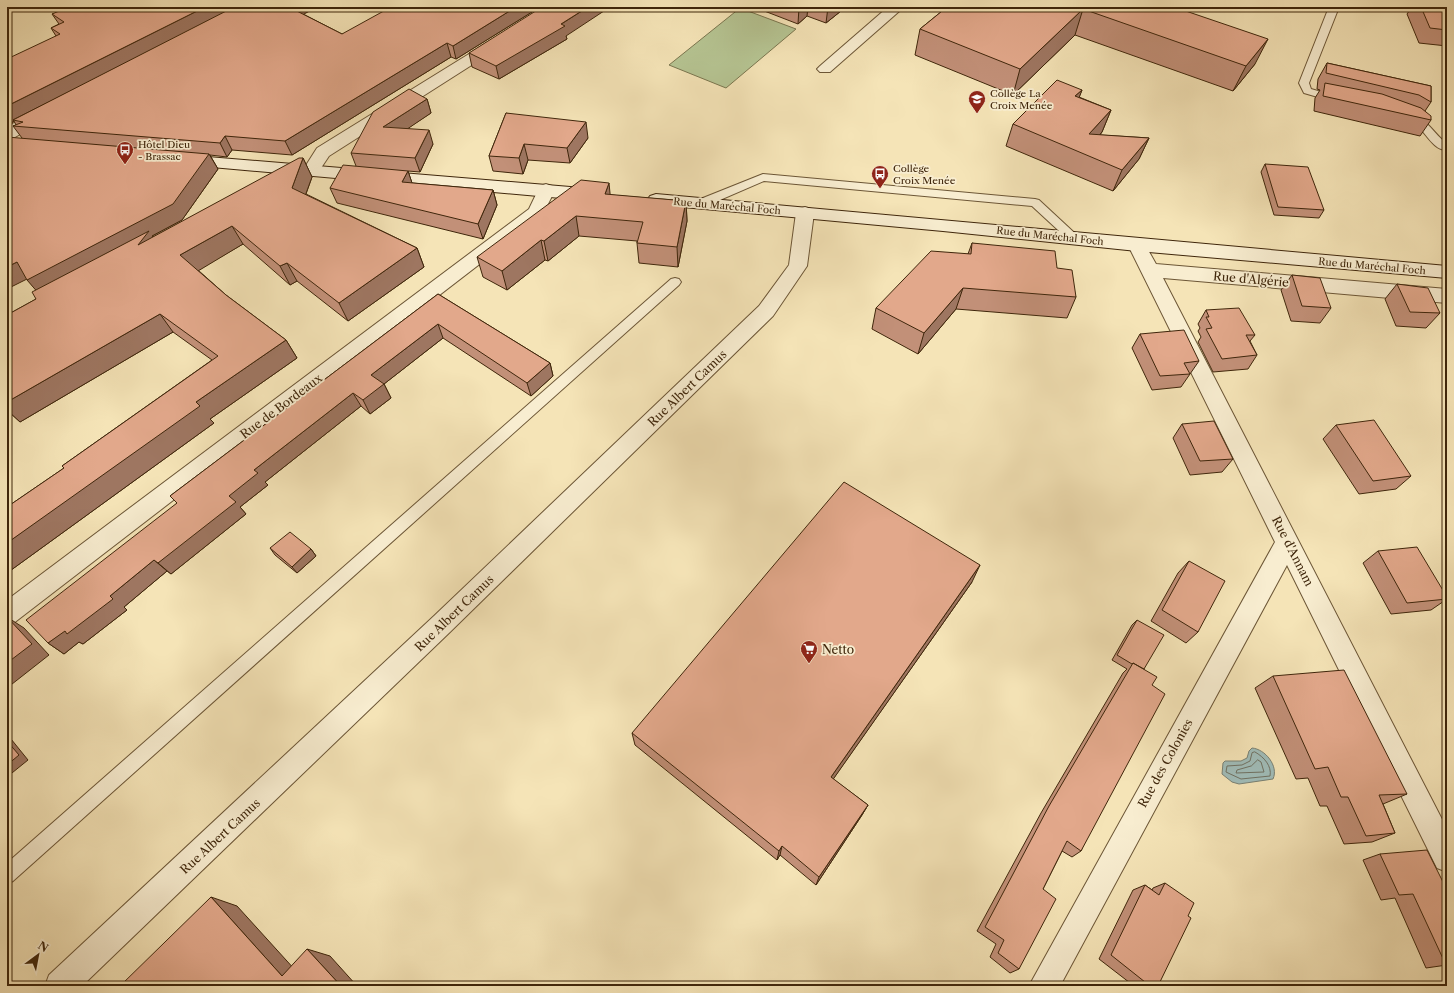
<svg xmlns="http://www.w3.org/2000/svg" width="1454" height="993" viewBox="0 0 1454 993" font-family="'Libre Caslon Text',serif">
<style>
.green{fill:#b6c593;stroke:#7a764f}
.water{fill:#a0bcb8;stroke:#798073}
.lines{fill:none;stroke-linecap:round;stroke-linejoin:round}
.shore{stroke:#707162;stroke-width:1}
.service-casing{stroke:#6c5636;stroke-width:2}
.minor-casing{stroke:#6c5636;stroke-width:2}
.secondary-casing{stroke:#3f260b;stroke-width:2}
.service{fill:#f8edd0;fill-rule:evenodd}
.minor{fill:#f8edd0;fill-rule:evenodd}
.secondary{fill:#f8edd0;fill-rule:evenodd}
.wall{fill:#c29078;stroke:#3f260b}
.shaded-wall{fill:#9e7661;stroke:#3f260b}
.building{fill:#e2a88b;stroke:#3f260b}
.labels{text-anchor:middle;dominant-baseline:central;stroke-width:3.5;stroke-linejoin:round;paint-order:stroke}
.far-poi-label{font-size:10px;fill:#3f260b;stroke:#f8edd0;text-anchor:start}
.far-street-label{font-size:10px;fill:#3f260b;stroke:#f8edd0}
.street-label{font-size:12px;fill:#3f260b;stroke:#f8edd0}
.poi-label{font-size:12px;fill:#3f260b;stroke:#f8edd0;text-anchor:start}
</style>
<rect width="100%" height="100%" fill="#f5e4b7"/>
<filter id="stains"><feTurbulence type="fractalNoise" baseFrequency=".005" numOctaves="4"/><feColorMatrix values="0 0 0 0 .2 0 0 0 0 .09 0 0 0 0 .02 0 0 0 .5 -.17"/></filter>
<radialGradient id="worn" r=".72"><stop offset=".6" stop-color="#630" stop-opacity="0"/><stop offset="1" stop-color="#630" stop-opacity=".3"/></radialGradient>
<path class="green" d="M740,8L796,29L726,88L669,65Z"/>
<path class="water" d="M1252,748C1265,749 1279,766 1273,779L1239,784L1232,782L1222,774L1223,763L1225,761H1241L1247,758L1249,751Z"/>
<g class="lines">
<path class="shore" d="M1255,752C1264,757 1272,766 1270,776L1241,779L1226,772L1227,766L1242,765L1250,761L1252,753Z
M1258,760L1261,762L1264,772L1236,773L1237,770L1251,766Z"/>
<defs>
<path id="service" d="M1329,7H1339L1309,83L1311,89L1339,97L1340,99L1335,102L1304,93L1299,83Z
M1410,114C1427,118 1434,134 1447,144V150C1435,151 1426,134 1418,126C1414,123 1408,121 1405,117Z
M763,174L1035,199L1039,200L1081,239L1079,242H1071L1032,206L764,181L706,206H698L696,203L698,200Z
M675,278L679,279L681,282L679,285L13,881L7,884V863L671,279Z"/>
<path id="minor" d="M888,7H904L830,72H820L817,69L820,66Z
M495,40L500,41L502,44L500,47L329,156L317,174L311,175L305,174L303,170L317,148L490,41Z
M42,110L48,112L50,115C48,118 11,140 7,141V128L14,123Z
M546,184L552,186L555,190L542,216L15,622L7,625V600L529,209L540,186Z
M805,207L811,209L814,213L807,266L773,316L450,632L82,986H45L49,975L434,616L759,306L789,265L796,213L799,209Z
M1137,239L1143,241L1156,264L1447,289V303L1163,278L1447,829V872L1437,868L1287,565L1060,986H1029L1275,542L1128,245L1131,241Z"/>
<path id="secondary" d="M184,155L594,189L600,191L603,195L600,199L594,201L178,164L176,160L178,156Z
M656,194L1447,266V278L1137,251L943,231L650,204L647,200L650,196Z"/>
</defs>
<use href="#service" class="service-casing"/>
<use href="#minor" class="minor-casing"/>
<use href="#secondary" class="secondary-casing"/>
<use href="#service" class="service"/>
<use href="#minor" class="minor"/>
<use href="#secondary" class="secondary"/>
</g>
<path class="wall" d="M540,7L456,59L451,57L292,155L232,150L227,157L210,155L218,169L182,220L152,236L153,237L303,158L312,177L306,194L417,248L424,267L348,321L297,281L290,285L243,244L198,270L226,295L286,340L297,358L210,419L214,423L7,573V507L64,468L62,466L212,360L173,332L20,422L7,410V315L36,299V290L27,279L22,138L13,126L16,125L14,121L7,126L56,36L51,28L59,24L52,14H303L342,34Z
M754,7H846L826,23L807,16L798,24Z
M947,7H1174L1255,64L1233,91L1075,35L1013,95L915,55L920,29Z
M1412,7H1447V46L1419,43L1407,14Z
M566,36L567,39L499,79L472,67L469,53Z
M1327,63L1431,86V102L1425,111L1431,120L1420,136L1314,111L1315,98L1320,90L1317,89L1318,79Z
M1082,90L1079,97L1111,110L1102,132L1100,135L1149,138L1139,159L1113,191L1006,146L1013,124Z
M427,99L431,113L408,128L433,144L420,172L408,171L412,183L493,190L497,205L483,239L337,203L330,188L356,166L351,153Z
M506,113L588,138L570,163L528,160L523,174L493,171L489,156Z
M1265,164L1324,210L1319,218L1274,215L1261,172Z
M610,195L686,201L687,221L678,267L639,263L637,243V241L579,236L548,261L545,260L507,290L483,277L477,257Z
M972,243L1057,268L1076,297L1067,318L956,309L918,354L872,329L876,308L968,254Z
M1292,275L1331,308L1320,323L1291,321L1281,290Z
M1397,284L1440,313L1426,328L1396,326L1385,299Z
M438,294L550,363L553,376L531,396L443,338L384,384L391,398L370,414L361,406L265,482L268,485L240,507L246,514L171,574L167,571L124,607L127,610L83,644L79,642L64,654L48,643L177,503L170,496Z
M1206,310L1255,335L1250,341L1257,355L1248,369L1213,372L1198,342L1201,337L1198,331L1200,328L1198,324Z
M1140,334L1199,361L1181,387L1152,390L1132,348Z
M1182,424L1233,459L1222,472L1190,475L1173,438Z
M1336,425L1411,476L1396,489L1359,494L1323,439Z
M270,548L311,549L316,556L297,573L275,555Z
M1378,551L1447,597V599L1431,610L1391,614L1363,563Z
M1189,561L1198,632L1186,643L1151,621L1178,573Z
M972,582L833,779L868,805L862,815L816,885L780,855L777,860L635,745L632,733Z
M1137,620L1144,669L1152,685L1081,851L1072,857L1062,851L1043,889L1019,969L1010,973L990,957L996,944L977,931L1041,813L1123,673L1127,669L1112,660L1132,625Z
M1273,676L1407,794L1383,804L1395,833L1372,842L1344,844L1327,806H1320L1308,778L1296,779L1255,688Z
M1380,854L1447,890V965L1426,968L1395,898L1381,900L1363,860Z
M1165,883L1158,986H1134L1099,959L1133,890L1145,885L1152,890L1153,888Z"/>
<path class="shaded-wall" d="M205,7H238L13,120L14,121L7,126V106Z
M288,7H317L293,20Z
M516,7H540L456,59L453,46Z
M588,7H610L566,36L567,39L499,79L496,66Z
M799,7H808L807,16L798,24Z
M828,7H846L826,23Z
M1083,9L1075,35L1013,95L1020,69Z
M1268,39L1255,64L1233,91L1246,66Z
M447,43L451,57L292,155L285,141Z
M1082,90L1074,111L1075,96Z
M427,99L431,113L388,142L383,127Z
M1111,110L1102,132L1083,153L1089,134Z
M586,122L588,138L570,163L567,148Z
M429,130L433,144L420,172L415,158Z
M225,136L232,150L227,157L220,143Z
M1149,138L1139,159L1113,191L1122,170Z
M524,144L528,160L523,174L519,158Z
M209,154L218,169L182,220L152,236L162,249L40,295L27,280Z
M303,158L312,177L301,207L292,188Z
M408,171L413,186L402,182Z
M609,183L611,203L605,194Z
M493,190L497,205L483,239L478,224Z
M686,201L687,221L678,267L677,247Z
M576,216L579,236L548,261L544,241Z
M232,226L243,244L193,274L180,255Z
M541,240L545,260L507,290L502,271Z
M417,248L424,267L348,321L339,303Z
M17,262L31,277L7,289V267Z
M287,263L297,281L290,285L280,266Z
M963,288L956,309L918,354L924,333Z
M160,314L173,332L20,422L7,410V402Z
M438,324L443,338L384,384L391,398L370,414L363,400L371,375Z
M286,340L297,358L210,419L214,423L7,573V543L196,402Z
M550,363L553,376L531,396L527,383Z
M353,393L361,406L265,482L268,485L240,507L246,514L171,574L158,563L229,496L254,470Z
M311,549L316,556L297,573L292,567Z
M154,560L167,571L124,607L127,610L83,644L79,642L64,654L48,643L110,596Z
M980,565L972,582L827,788L831,777Z
M7,617L24,628L49,655L7,688Z
M7,737L11,739L28,760L7,777Z
M868,805L862,815L816,885L819,877Z
M782,846L780,855L777,860L779,851Z
M211,897L237,906L306,982L282,976Z
M307,949L330,956L357,986H341Z"/>
<path class="building" d="M69,7H205L7,106V59L60,34L51,28L64,22L52,14Z
M234,7H289L342,34L391,7H516L453,46L447,43L285,141L225,136L220,143L13,126L23,122L13,120Z
M542,7H588L561,24L565,26L496,66L469,53Z
M947,7H1174L1268,39L1246,66L1083,9L1020,69L920,29Z
M1421,7H1447V30L1430,28Z
M1327,63L1431,86V102L1419,95L1326,73Z
M1057,80L1082,90L1075,96L1111,110L1089,134L1149,138L1122,170L1013,124Z
M1325,83L1382,94L1421,108L1431,116V120L1323,96Z
M409,89L427,99L383,127L429,130L415,158L351,153L373,112Z
M506,113L586,122L567,148L524,144L519,158L489,156Z
M7,137L209,154L173,204L27,280L17,262L7,267V158L9,156L7,157Z
M299,158H303L292,188L417,248L339,303L287,263L280,266L232,226L180,255L226,295L286,340L196,402L200,406L7,543V507L64,468L62,466L218,356L160,314L7,402V315L36,299L32,292L149,231L138,245Z
M1265,164L1308,167L1324,210L1278,207Z
M343,165L408,171L402,182L493,190L478,224L330,188Z
M581,180L609,183L605,194L686,201L677,247L637,243L643,222L576,216L544,241L541,240L502,271L477,257Z
M972,243L1055,251L1057,268L1072,270L1076,297L963,288L924,333L876,308L931,251L971,254Z
M1292,275L1320,278L1331,308L1302,306Z
M1397,284L1428,288L1440,313L1410,312Z
M438,294L550,363L527,383L438,324L371,375L384,384L363,400L353,393L254,470L258,473L229,496L236,502L158,563L154,560L110,596L113,599L67,634L65,631L48,643L26,620L177,503L170,496Z
M1239,308L1255,335H1246L1257,355L1222,359L1206,329L1212,328L1206,317H1209L1206,310Z
M1184,330L1199,361L1184,363L1190,374L1160,376L1140,334Z
M1374,420L1411,476L1373,481L1336,425Z
M1214,421L1233,459L1200,461L1182,424Z
M844,482L980,565L831,777L868,805L819,877L782,846L779,851L632,733Z
M290,532L311,549L292,567L270,548Z
M1417,547L1447,597V599L1407,603L1378,551Z
M1189,561L1225,581L1198,632L1162,610Z
M7,617L32,644L7,663Z
M1137,620L1164,635L1144,669L1133,663L1132,664L1117,655Z
M1133,663L1157,677L1152,685L1165,694L1081,851L1067,841L1043,889L1056,899L1019,969L998,953L1004,940L985,927L1049,806Z
M1344,670L1407,794L1379,795L1395,833L1366,836L1348,797H1341L1328,767L1315,769L1273,676Z
M7,741L19,755L7,765Z
M1427,850L1447,890V965H1446L1413,894L1399,895L1380,854Z
M1165,883L1194,903L1188,916L1191,918L1158,986H1150L1111,955L1145,885L1159,895Z
M211,897L282,976L307,949L341,986H120Z"/>
<defs>
<symbol id="school-pin" viewBox="-11 -11 22 30"><path d="M0 17L-7.5 6A9.5 9.5 0 1 1 7.5 6Z" fill="#8f2418" stroke="#f8edd0"/><path d="M0-5L7-2L0 1L-7-2ZM-4 1L0 2.5L4 1V4Q0 6-4 4Z" fill="#fff"/></symbol>
<symbol id="bus-pin" viewBox="-11 -11 22 30"><path d="M0 17L-7.5 6A9.5 9.5 0 1 1 7.5 6Z" fill="#8f2418" stroke="#f8edd0"/><path d="M-5-6H5V4H4V6H2V4H-2V6H-4V4H-5ZM-3.5-4V0h7V-4ZM-3.5 1.2v1.5H-2V1.2ZM2 1.2v1.5H3.5V1.2Z" fill="#fff"/></symbol>
<symbol id="supermarket-pin" viewBox="-11 -11 22 30"><path d="M0 17L-7.5 6A9.5 9.5 0 1 1 7.5 6Z" fill="#8f2418" stroke="#f8edd0"/><path d="M-6-5.5h2.5l.6 2H6L4.5 2H-2.5L-4.4-4H-6ZM-1.5 3.2a1.3 1.3 0 1 0 .1 0ZM3 3.2a1.3 1.3 0 1 0 .1 0Z" fill="#fff"/></symbol>
</defs>
<g fill-rule="evenodd">
<use href="#school-pin" x="967" y="89" width="20" height="27"/>
<use href="#bus-pin" x="115" y="140" width="20" height="27"/>
<use href="#bus-pin" x="870" y="164" width="20" height="27"/>
<use href="#supermarket-pin" x="799" y="639" width="20" height="27"/>
</g>
<g class="labels">
<g class="far-poi-label">
<text x="990" y="93">Collège La<tspan x="990" dy="12">Croix Menée</tspan></text>
<text x="138" y="144">Hôtel Dieu<tspan x="138" dy="12">- Brassac</tspan></text>
<text x="893" y="168">Collège<tspan x="893" dy="12">Croix Menée</tspan></text>
</g>
<g class="far-street-label">
<text transform="translate(727 206) rotate(5)">Rue du Maréchal Foch</text>
<text transform="translate(1050 236) rotate(6)">Rue du Maréchal Foch</text>
<text transform="translate(1372 266) rotate(5)">Rue du Maréchal Foch</text>
</g>
<g class="street-label">
<text transform="translate(1251 279) rotate(5)">Rue d'Algérie</text>
<text transform="translate(687 388) rotate(-44)">Rue Albert Camus</text>
<text transform="translate(281 406) rotate(-37)">Rue de Bordeaux</text>
<text transform="translate(1293 551) rotate(63)">Rue d'Annam</text>
<text transform="translate(454 613) rotate(-44)">Rue Albert Camus</text>
<text transform="translate(1165 763) rotate(-61)">Rue des Colonies</text>
<text transform="translate(220 836) rotate(-43)">Rue Albert Camus</text>
</g>
<g class="poi-label">
<text x="822" y="649">Netto</text>
</g>
</g>
<rect width="1454" height="993" fill="none" stroke="#f5e4b7" stroke-width="24"/>
<rect x="8" y="8" width="1438" height="977" fill="none" stroke="#3f260b" stroke-width="2"/>
<rect x="12" y="12" width="1430" height="969" fill="none" stroke="#3f260b"/>
<g transform="translate(38 955) rotate(32)" stroke="#f8edd0" stroke-width="3" paint-order="stroke">
<path d="M0-3L7 15L0 10L-7 15Z" fill="#3f260b"/>
<text y="-6" font-size="11" font-weight="bold" text-anchor="middle" fill="#3f260b">N</text>
</g>
<rect width="100%" height="100%" filter="url(#stains)"/>
<rect width="100%" height="100%" fill="url(#worn)"/>
</svg>
